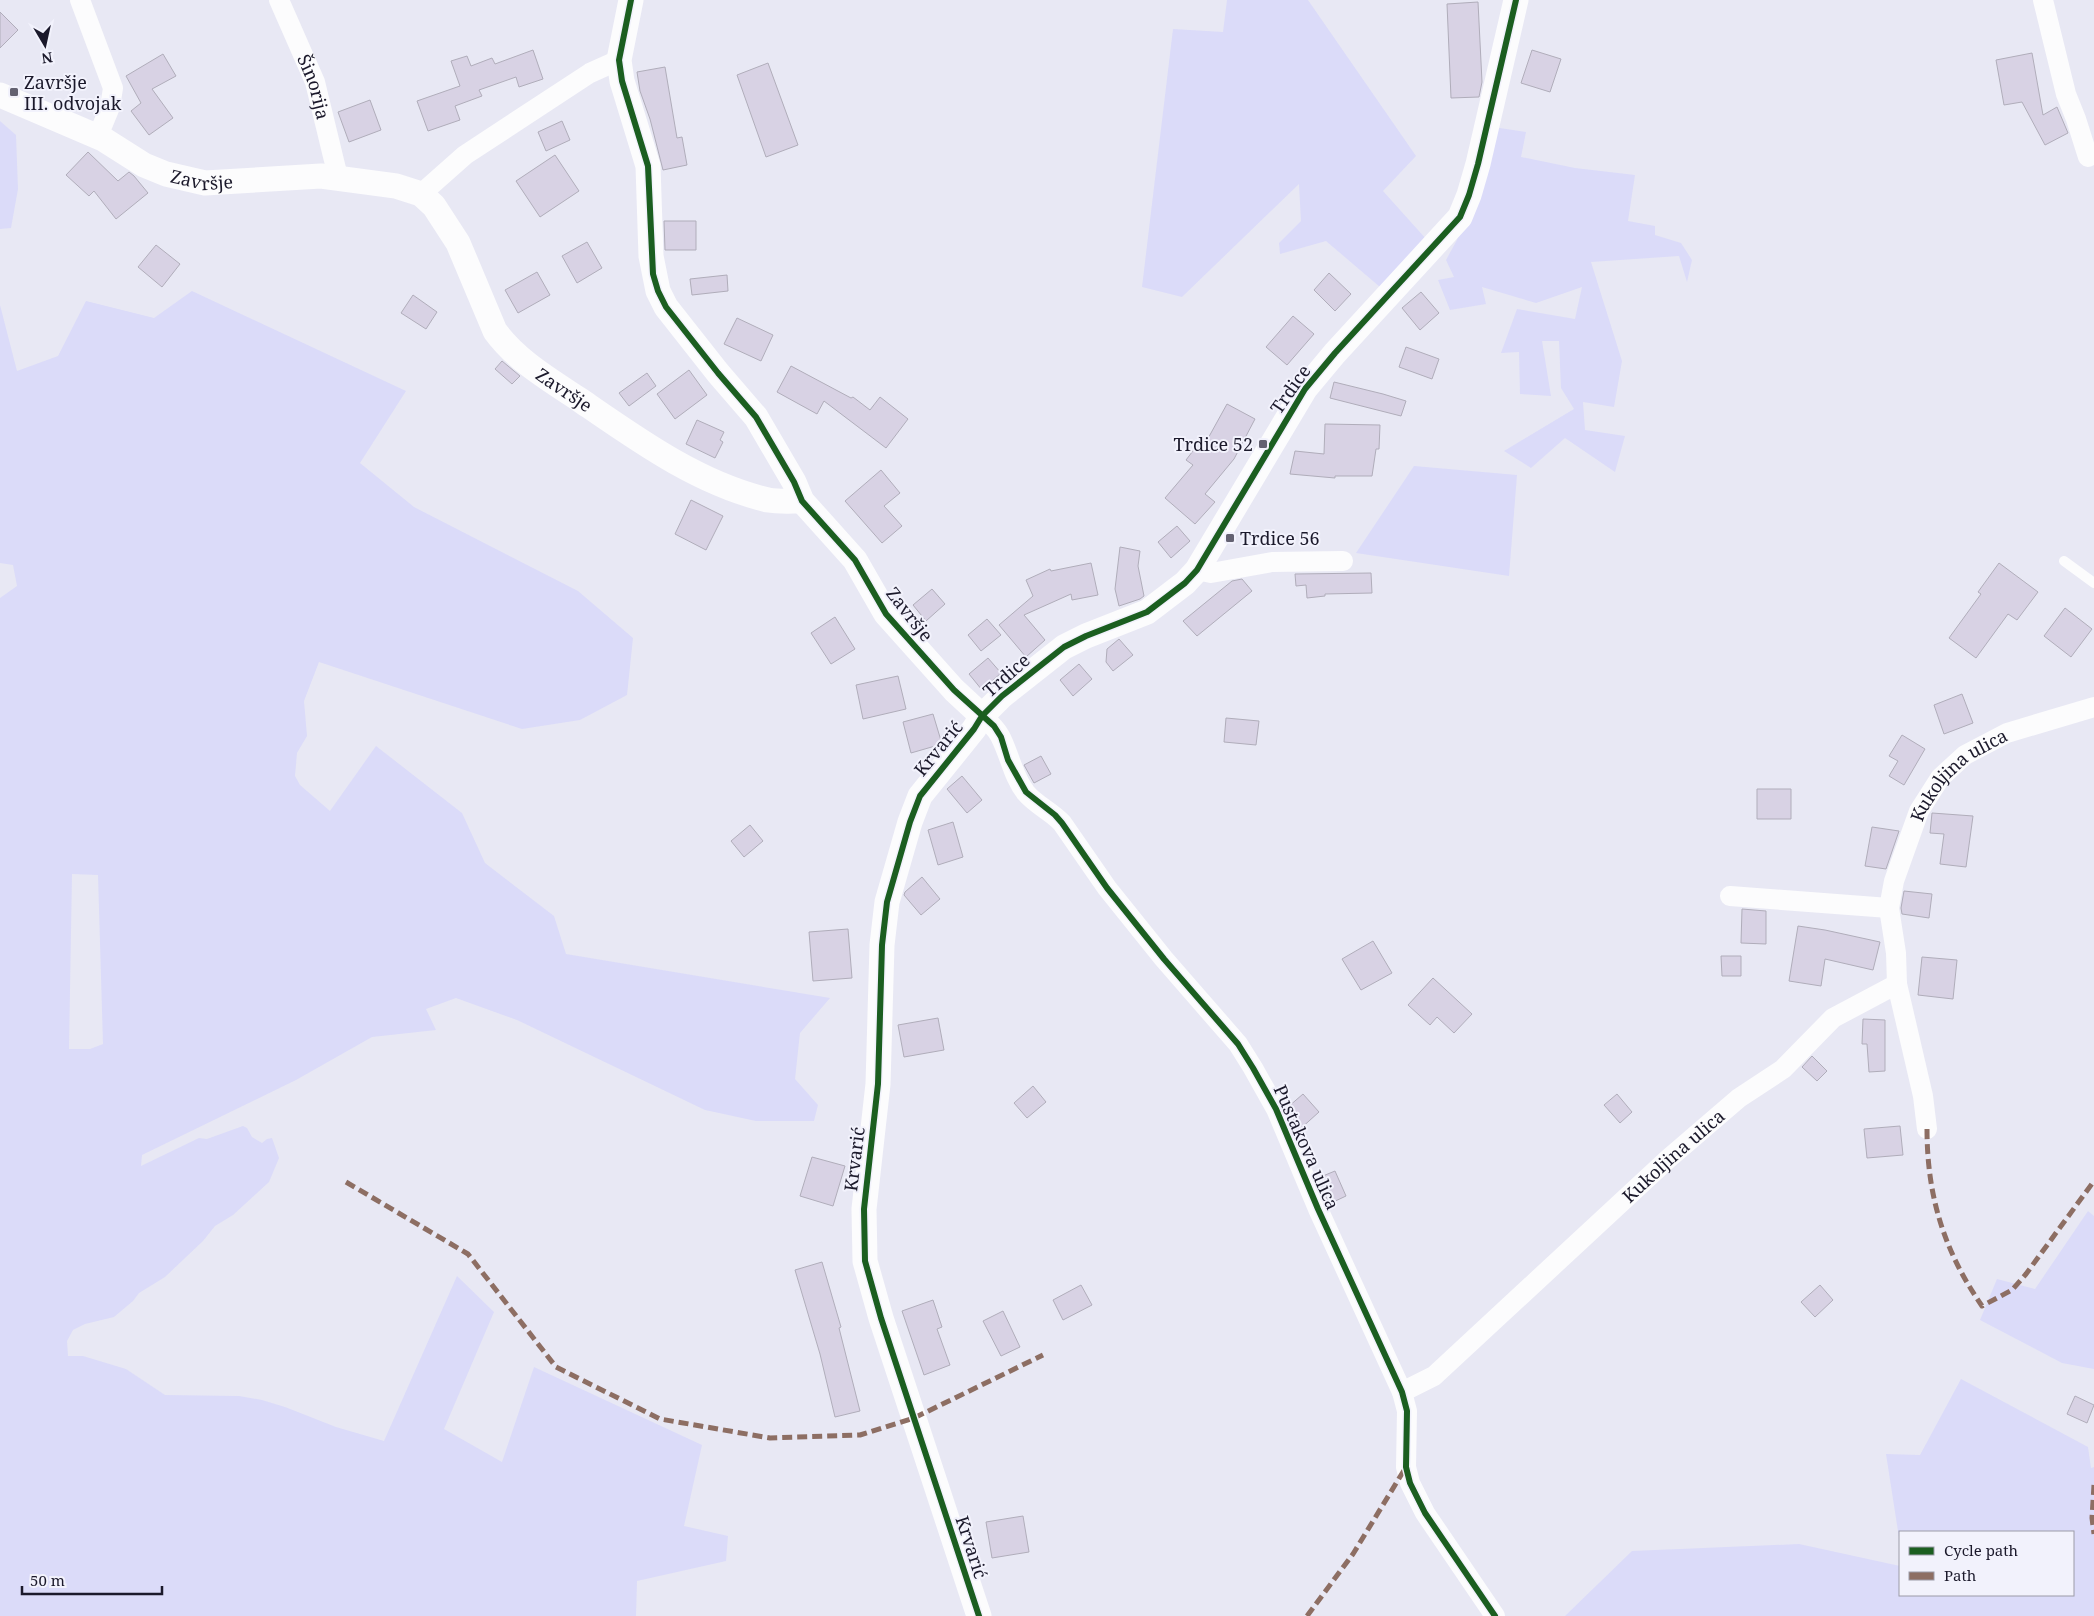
<svg xmlns="http://www.w3.org/2000/svg" width="2094" height="1616" viewBox="0 0 2094 1616" font-family="'Noto Serif',serif">
<style>
.green{fill:#dbdbf9;fill-rule:evenodd}
.building{fill:#d8d2e4;stroke:#b0adba}
.lines{fill:none;stroke-linecap:round;stroke-linejoin:round}
.service{stroke:#fcfcfd;stroke-width:10}
.minor{stroke:#fcfcfd;stroke-width:20}
.tertiary{stroke:#fcfcfd;stroke-width:25}
.quiet{stroke:#8d6e63;stroke-width:5;stroke-dasharray:10 5;stroke-linecap:butt}
.cycleway-casing{stroke:#f2f2fc;stroke-width:9}
.cycleway{stroke:#1b5e20;stroke-width:6}
.poi-dot{fill:#636171;stroke:#f2f2fc;stroke-width:2}
.labels{text-anchor:middle;dominant-baseline:central;stroke-width:4;stroke-linejoin:round;paint-order:stroke}
.poi-label{font-size:18px;fill:#1b192b;stroke:#f2f2fc;text-anchor:start}
.street-label{font-size:18px;fill:#1b192b;stroke:#f2f2fc}
</style>
<rect width="100%" height="100%" fill="#e8e8f4"/>
<path class="green" d="M1227,0H1308L1416,156L1383,191L1427,240L1380,287L1326,241L1280,254L1279,243L1301,221L1299,184L1182,297L1142,287L1173,29L1223,32Z
M0,121L16,135L18,189L11,228L0,229Z
M1493,127L1526,132L1521,157L1575,168L1635,175L1628,221L1655,226V235L1681,243L1692,260L1687,282L1679,256L1591,262L1622,361L1614,407L1583,402L1585,430L1625,436L1615,472L1565,438L1531,468L1504,451L1574,409L1561,388L1559,341H1542L1551,396L1520,394L1519,352L1501,353L1517,309L1575,319L1582,287L1536,303L1482,287L1486,304L1450,310L1438,280L1454,277L1446,260L1457,240Z
M192,291L406,391L360,463L414,507L578,591L633,638L627,695L580,720L522,729L319,662L304,701L307,736L297,753L295,776L300,785L330,811L376,746L462,813L485,863L554,916L566,954L830,998L800,1033L795,1079L818,1105L814,1121H756L705,1110L517,1020L456,998L426,1009L436,1030L372,1037L296,1080L142,1155L141,1166L199,1138L207,1139L243,1126L247,1128L252,1137L262,1143L267,1139L272,1138L279,1158L269,1182L233,1215L215,1226L203,1241L165,1277L139,1293L133,1301L114,1317L85,1324L73,1330L67,1341L68,1356H83L126,1369L165,1395L239,1396L262,1400L285,1407L336,1427L384,1441L457,1276L494,1312L444,1429L502,1462L534,1367L702,1445L684,1526L728,1536L726,1561L637,1581L636,1616H0V598L17,586L13,565L0,563V305L17,371L58,356L86,301L154,318ZM72,874L98,875L103,1044L90,1049H69Z
M1414,466L1517,475L1509,576L1356,553Z
M2088,1211L2094,1216V1369L2062,1363L1980,1320L1997,1279L2035,1289Z
M1961,1379L2088,1447L2091,1468L2094,1467V1616H1565L1632,1551L1799,1544L1900,1566V1595H2073V1532H1900V1544L1886,1454L1920,1455Z"/>
<path class="building" d="M1478,2L1482,82L1479,97L1451,98L1447,4Z
M0,12L18,30L0,48Z
M533,50L543,79L519,87L516,77L479,90L482,96L455,106L460,120L428,131L417,101L460,86L451,61L467,56L471,66L492,58L495,64Z
M1532,50L1561,59L1550,92L1521,83Z
M2032,53L2043,115L2057,107L2068,133L2045,145L2022,102L2004,105L1996,60Z
M163,54L176,76L152,89L173,118L149,135L131,111L141,103L126,76Z
M768,63L798,145L766,157L737,75Z
M665,67L677,138L682,137L687,165L663,170L650,119L640,91L637,72Z
M370,100L381,130L349,142L338,112Z
M562,121L570,140L546,151L538,132Z
M88,152L118,181L129,172L134,176L148,193L116,219L94,191L89,196L66,175Z
M555,155L579,191L540,217L516,181Z
M664,221H696V250H665Z
M587,242L602,268L577,283L562,256Z
M156,245L180,264L162,287L138,267Z
M537,272L550,295L518,313L505,290Z
M1329,273L1351,294L1335,311L1314,290Z
M727,275L728,291L692,295L690,279Z
M1421,292L1439,313L1420,330L1402,308Z
M413,295L437,312L426,329L401,313Z
M1293,316L1314,334L1287,365L1266,347Z
M737,318L773,335L761,361L724,344Z
M1406,347L1439,359L1432,379L1399,367Z
M502,361L520,376L512,384L495,369Z
M791,366L851,398L853,397L870,410L880,397L908,419L886,448L824,401L817,414L777,392Z
M689,370L707,395L675,419L657,394Z
M647,373L656,386L629,406L619,393Z
M1334,382L1383,394L1406,401L1401,416L1330,398Z
M1227,404L1255,419L1234,459L1205,494L1215,502L1195,524L1165,498L1193,465L1186,460L1202,439L1206,442Z
M697,420L724,432L720,440L723,442L715,458L686,444Z
M1325,424L1380,425L1379,449H1376L1372,476H1335V478L1290,474L1295,451L1324,454Z
M881,470L900,493L884,506L902,526L882,543L845,501Z
M691,500L723,516L706,550L675,534Z
M1177,526L1190,541L1171,558L1158,542Z
M1120,547L1140,551L1138,566L1144,596L1140,599L1119,606L1115,589Z
M1091,563L1098,595L1072,600L1071,594L1024,615L1045,640L1026,657L999,625L1033,596L1026,580L1050,569L1051,571Z
M1999,563L2038,592L2017,620L2008,614L1976,658L1949,638L1981,594L1978,592Z
M1371,573L1372,593L1325,594V596L1307,598L1306,585L1296,586L1295,574Z
M1242,579L1252,591L1197,636L1183,621L1232,581Z
M932,589L945,604L926,621L913,605Z
M2065,608L2092,629L2071,657L2044,636Z
M835,617L855,649L831,664L811,633Z
M987,619L1001,635L981,651L968,635Z
M1119,639L1133,655L1113,671L1106,662L1107,649Z
M988,658L1001,673L982,690L969,674Z
M1079,664L1092,679L1073,696L1060,680Z
M898,676L906,709L863,719L856,685Z
M1962,694L1973,723L1944,734L1934,705Z
M933,714L942,744L911,753L903,722Z
M1226,718L1259,721L1256,745L1224,742Z
M1902,735L1925,749L1904,785L1889,776L1898,761L1889,756Z
M1041,756L1051,774L1034,783L1024,765Z
M962,776L982,800L967,813L947,789Z
M1757,789H1791V819H1757Z
M1932,813L1973,816L1966,867L1940,864L1944,834L1930,833Z
M953,822L963,857L938,865L928,830Z
M750,825L763,841L744,857L731,841Z
M1872,827L1899,831L1886,869L1865,866Z
M922,877L940,899L921,915L904,895L905,892Z
M1904,891L1932,894L1929,918L1902,914L1901,908Z
M1742,909L1766,911V944L1741,943Z
M1798,926L1825,930L1880,942L1873,970L1825,959L1821,986L1789,981Z
M848,929L852,978L813,981L809,932Z
M1373,941L1392,973L1361,990L1342,959Z
M1721,956H1741V976H1722Z
M1922,957L1957,960L1953,999L1918,995Z
M1433,978L1472,1014L1454,1033L1437,1017L1430,1025L1408,1005Z
M938,1018L944,1050L904,1057L898,1025Z
M1863,1019L1885,1020V1071L1869,1072L1867,1044H1862Z
M1812,1056L1827,1071L1817,1081L1802,1067Z
M1033,1086L1046,1102L1027,1118L1014,1103Z
M1303,1094L1319,1112L1299,1130L1288,1107Z
M1617,1094L1632,1112L1620,1123L1604,1105Z
M1900,1126L1903,1155L1867,1158L1864,1129Z
M812,1157L845,1166L833,1206L800,1196Z
M1335,1171L1346,1196L1329,1204L1318,1178Z
M822,1262L841,1327L839,1328L860,1411L835,1417L820,1354L795,1270Z
M1081,1285L1092,1305L1063,1320L1053,1300Z
M1820,1285L1833,1300L1815,1317L1801,1302Z
M933,1300L942,1327L937,1329L950,1365L924,1375L902,1311Z
M1003,1311L1020,1347L1001,1356L983,1321Z
M2075,1396L2094,1405L2087,1423L2067,1414Z
M1023,1516L1029,1552L992,1558L986,1522Z"/>
<g class="lines">
<path class="service" d="M2064,561L2094,583"/>
<g class="minor">
<path d="M80,0L113,88L110,107L98,136"/>
<path id="s1" d="M279,0L315,82L338,177"/>
<path d="M2043,0L2066,94L2076,119L2088,157"/>
<path d="M421,194L465,155L590,73L619,60"/>
<path d="M1197,570L1211,573L1272,562L1343,561"/>
<path d="M982,716C989,722 996,728 1000,736C1010,755 1013,777 1026,793C1036,805 1052,812 1062,823L1107,888L1164,959L1238,1044L1253,1068L1276,1109L1318,1209L1402,1392L1407,1411L1406,1467L1410,1483L1425,1513L1495,1616"/>
<path d="M1730,896L1889,908"/>
<path d="M1897,984L1923,1096L1927,1129"/>
<path id="s2" d="M1402,1392L1434,1376L1668,1159L1739,1098L1783,1069L1833,1018L1897,984L1896,953L1889,908L1894,881L1919,811L1940,778L1965,755L2007,733L2094,707"/>
</g>
<g class="tertiary">
<path d="M631,0L619,60L622,81L648,166L651,256L658,291L666,307L718,373L756,417L794,482L802,501L855,560L886,614L954,690L982,716"/>
<path id="s3" d="M0,95L103,139L144,165L166,174L205,183L321,176L396,186L421,194L434,206L458,243L495,331C517,361 550,380 580,400C638,440 699,484 768,500C779,502 792,501 802,501"/>
<path d="M979,1616L881,1318L865,1261L864,1209L878,1084L882,945L887,902L910,822L920,796L974,729L982,716L1002,696L1064,647L1086,636L1147,612L1185,583L1197,570L1305,389L1335,353L1460,217L1469,195L1478,164L1516,0"/>
</g>
<path class="quiet" d="M1927,1129C1927,1196 1944,1251 1982,1306L2012,1290L2026,1274L2094,1181
M346,1182L468,1254L556,1367L660,1419L770,1438L860,1435L914,1418L1043,1355
M2094,1485L2092,1518L2094,1534
M1307,1616L1353,1554L1406,1467"/>
<defs>
<path id="cycleway" d="M631,0L619,60L622,81L648,166L653,274L658,291L666,307L718,373L756,417L794,482L802,501L855,560L886,614L954,690L994,726L1001,737L1008,760L1026,792L1055,815L1062,823L1107,888L1164,959L1238,1044L1253,1068L1276,1109L1318,1209L1402,1392L1407,1411L1406,1467L1410,1483L1425,1513L1495,1616
M979,1616L881,1318L865,1261L864,1209L878,1084L882,945L887,902L910,822L920,796L974,729L982,716L1002,696L1064,647L1086,636L1147,612L1185,583L1197,570L1305,389L1335,353L1460,217L1469,195L1478,164L1516,0"/>
</defs>
<use href="#cycleway" class="cycleway-casing"/>
<use href="#cycleway" class="cycleway"/>
</g>
<g class="poi-dot">
<rect x="9" y="87" width="10" height="10" rx="2.5"/>
<rect x="1258" y="439" width="10" height="10" rx="2.5"/>
<rect x="1225" y="533" width="10" height="10" rx="2.5"/>
</g>
<g class="labels">
<g class="poi-label">
<text x="24" y="82">Završje<tspan x="24" dy="21">III. odvojak</tspan></text>
<text x="1253" y="444" text-anchor="end">Trdice 52</text>
<text x="1240" y="538">Trdice 56</text>
</g>
<g class="street-label">
<text stroke="none"><textPath href="#s1" startOffset="94">Šinorija</textPath></text>
<text stroke="none"><textPath href="#s3" startOffset="221">Završje</textPath></text>
<text stroke="none"><textPath href="#s3" startOffset="691">Završje</textPath></text>
<text transform="translate(1290 389) rotate(-55)">Trdice</text>
<text transform="translate(910 614) rotate(52)">Završje</text>
<text transform="translate(1006 675) rotate(-41)">Trdice</text>
<text transform="translate(938 748) rotate(-51)">Krvarić</text>
<text stroke="none"><textPath href="#s2" startOffset="878">Kukoljina ulica</textPath></text>
<text transform="translate(1307 1147) rotate(66)">Pustakova ulica</text>
<text stroke="none"><textPath href="#s2" startOffset="361">Kukoljina ulica</textPath></text>
<text transform="translate(854 1159) rotate(-83)">Krvarić</text>
<text transform="translate(972 1547) rotate(72)">Krvarić</text>
</g>
</g>
<rect x="1899" y="1531" width="175" height="65" fill="#f2f2fc" stroke="#9c9ba8"/>
<rect x="1909" y="1547" width="25" height="8" fill="#1b5e20" stroke="#9c9ba8"/>
<text x="1944" y="1556" font-size="15" fill="#1b192b">Cycle path</text>
<rect x="1909" y="1572" width="25" height="8" fill="#8d6e63" stroke="#9c9ba8"/>
<text x="1944" y="1581" font-size="15" fill="#1b192b">Path</text>
<g transform="translate(45 45) rotate(171)" stroke="#f2f2fc" stroke-width="4" paint-order="stroke">
<path d="M0-4L9 19L0 12L-9 19Z" fill="#1b192b"/>
<text y="-8" font-size="14" font-weight="bold" text-anchor="middle" fill="#1b192b">N</text>
</g>
<path d="M22 1586v8h140v-8" fill="none" stroke="#1b192b" stroke-width="2.5"/>
<text x="30" y="1586" font-size="15" fill="#1b192b" stroke="#f2f2fc" stroke-width="4" paint-order="stroke">50 m</text>
</svg>
